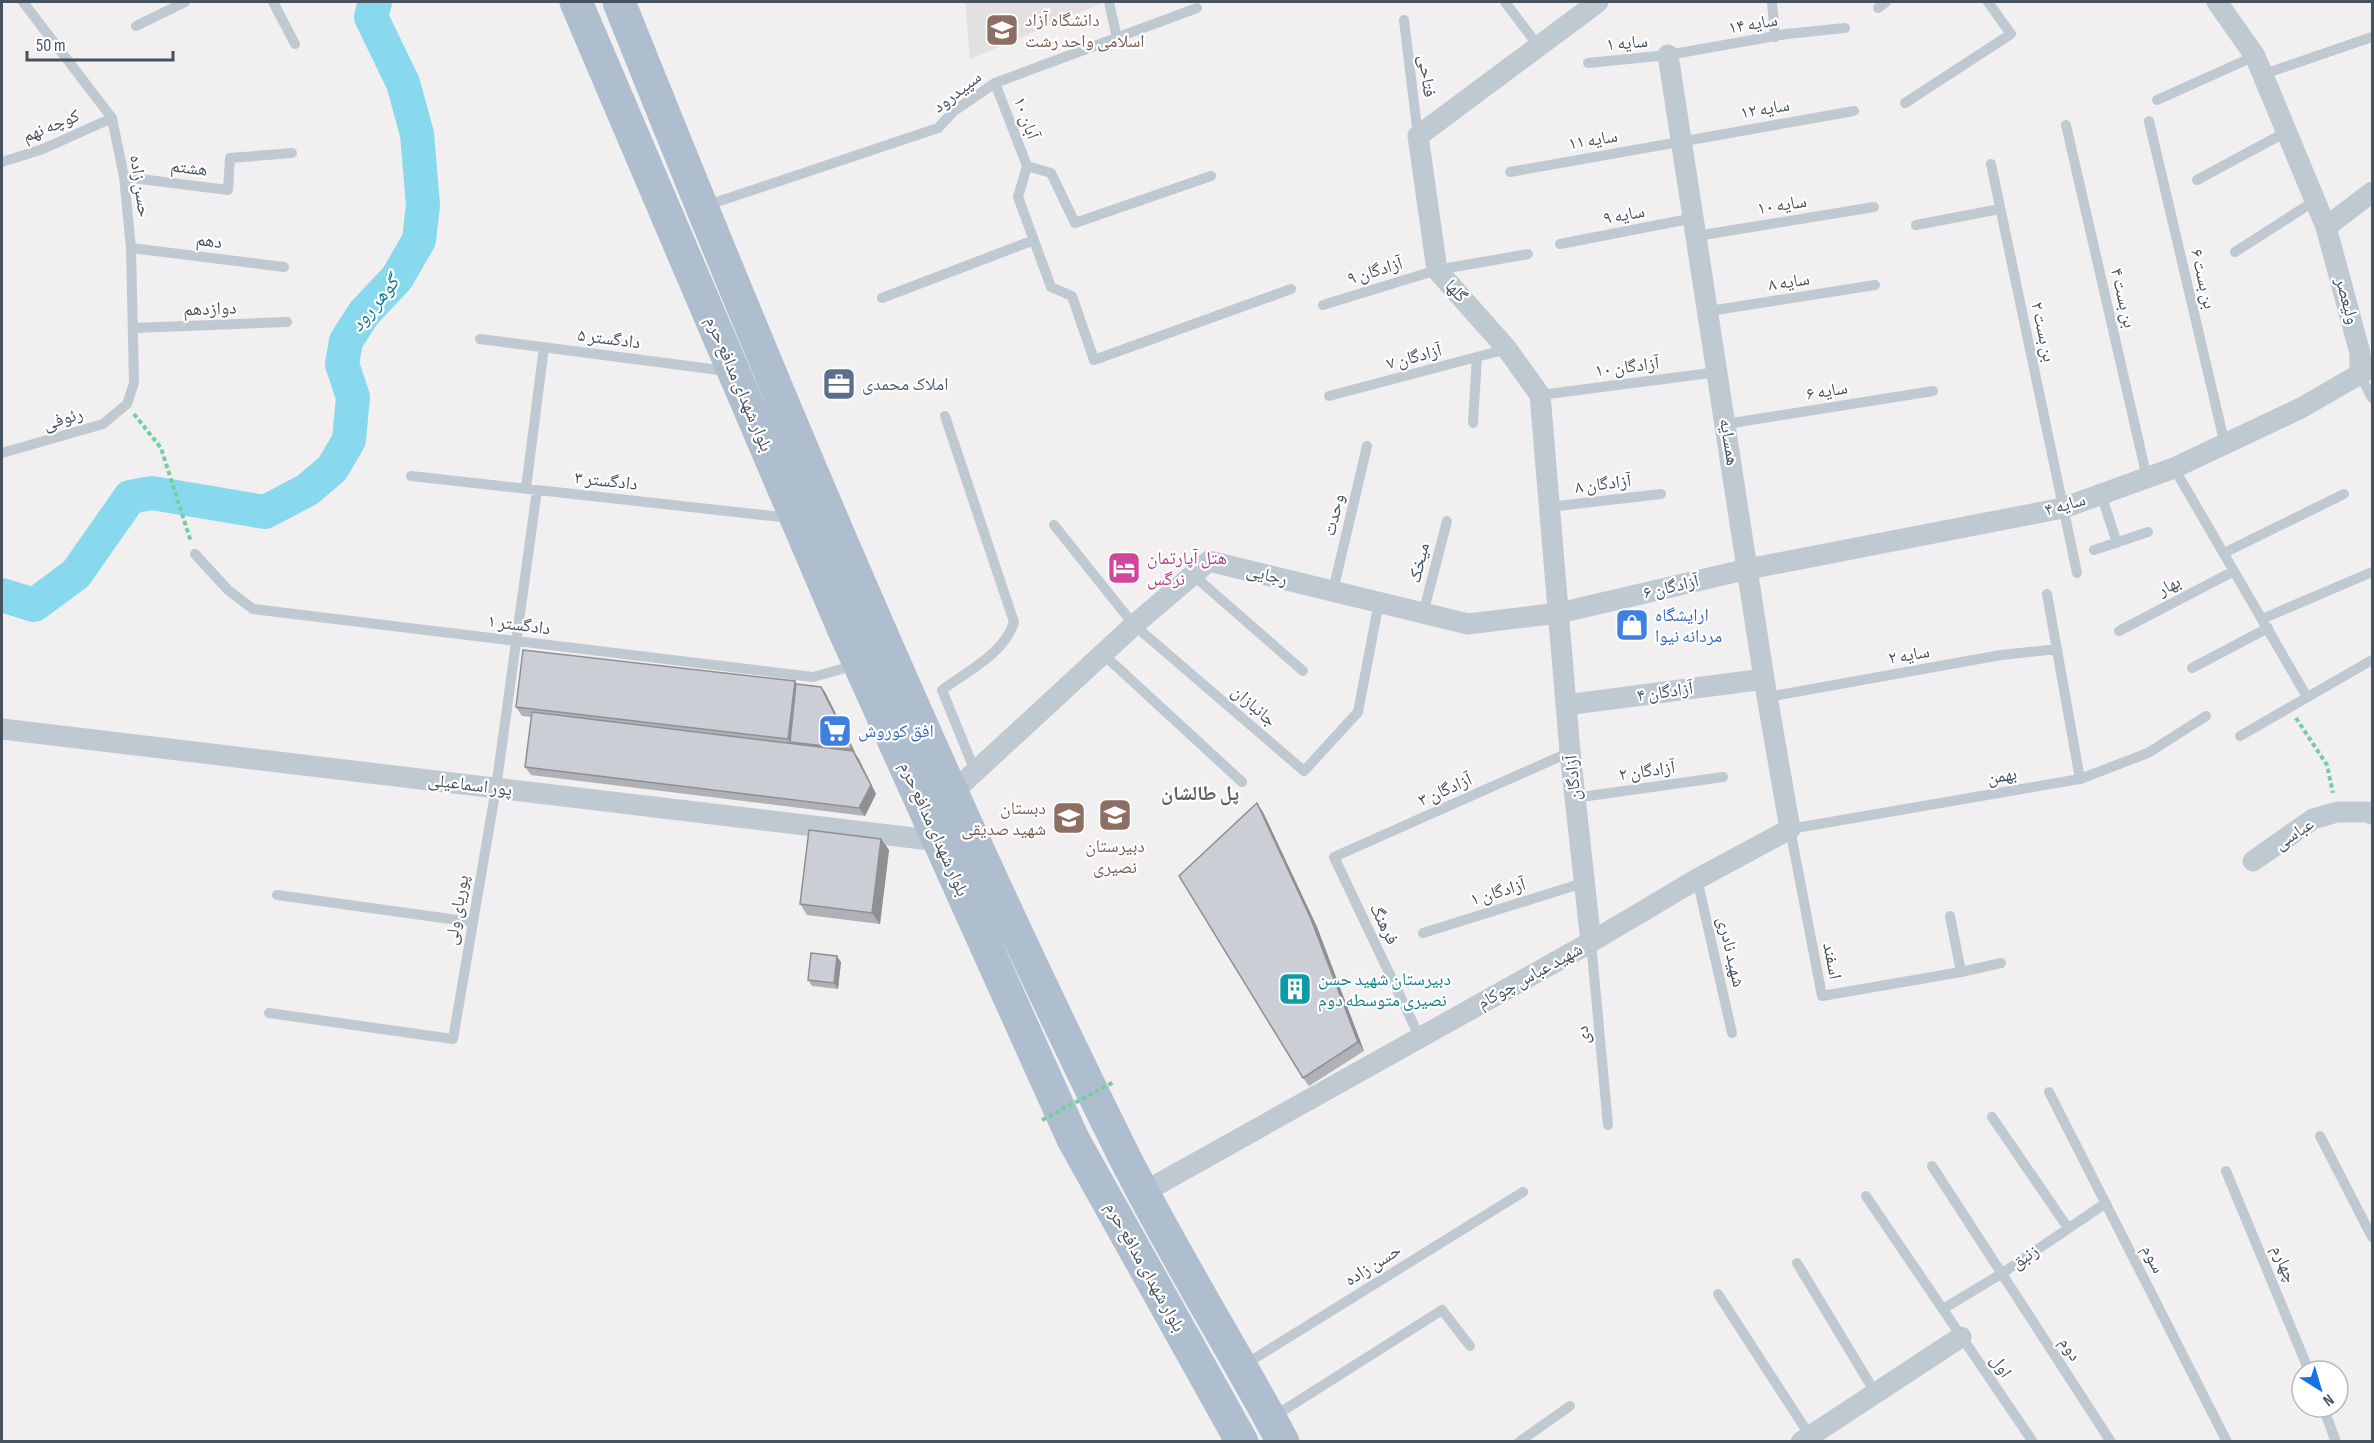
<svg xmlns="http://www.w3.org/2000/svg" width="2374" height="1443" viewBox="0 0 2374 1443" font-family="'Sofia Sans Condensed','Noto Naskh Arabic',sans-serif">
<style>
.education{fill:#e2e0e1}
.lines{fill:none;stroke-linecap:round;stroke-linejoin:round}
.river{stroke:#88d9ee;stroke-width:34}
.path{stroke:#73cfa1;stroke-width:4;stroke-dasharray:4.5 3;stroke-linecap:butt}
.lane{stroke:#bfc9d1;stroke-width:10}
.street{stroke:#bfc9d1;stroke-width:21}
.primary{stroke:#aebece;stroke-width:33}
.path-bridge{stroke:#73cfa1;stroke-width:4;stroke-dasharray:4.5 3;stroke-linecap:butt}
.wall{fill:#afb1b6}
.shaded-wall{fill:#8e9094}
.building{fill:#cbced4;stroke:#8e9094;stroke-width:1.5}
.labels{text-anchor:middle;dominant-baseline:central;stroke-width:4.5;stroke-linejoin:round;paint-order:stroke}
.education-label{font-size:18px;fill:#785e54;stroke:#fff;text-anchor:start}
.street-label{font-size:18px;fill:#46525d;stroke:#fff}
.service-label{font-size:18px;fill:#4e5e75;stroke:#fff;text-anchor:start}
.hotel-label{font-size:18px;fill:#b23c85;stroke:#fff;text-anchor:start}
.shop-label{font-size:18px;fill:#366cbe;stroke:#fff;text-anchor:start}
.culture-label{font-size:18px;fill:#0d838f;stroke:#fff;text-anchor:start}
.water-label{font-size:20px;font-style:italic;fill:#0a809e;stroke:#fff}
.neighbourhood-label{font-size:20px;font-weight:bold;fill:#5b5f64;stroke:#fff}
</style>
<rect width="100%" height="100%" fill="#f1efef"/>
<path class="education" d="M965,2H1105L970,59Z"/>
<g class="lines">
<path class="river" d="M2,595L34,605L76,574L130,497L152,493L265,512L307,490L332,469L349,440L353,397L342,364L346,341L364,313L397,278L419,240L423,205L417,134L403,83L371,17L375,2"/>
<path class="path" d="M134,414L161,448L191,542
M2296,718L2327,765L2333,793"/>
<path class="lane" d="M273,2L295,44
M1109,2L1117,38
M1505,2L1539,47
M1772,2L1775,37
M1878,8L1886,2
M1404,20L1418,136
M136,26L185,2
M1588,63L1668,55L1786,34L1845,28
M2264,74L2372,37
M995,83L1027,166
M2157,100L2255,56
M1905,103L2011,34L1988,2
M2149,121L2225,445
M2066,125L2147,478
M2,162L43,149L112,118
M1991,164L2077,573
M1027,166L1018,197L1051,287L1072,296L1094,360L1291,289
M1027,166L1051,173L1075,223L1211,176
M1510,172L1854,111
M124,177L228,190L230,158L292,153
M2197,180L2288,131
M705,206L938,128L954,111L995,83L1197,8
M1916,225L2000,209
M1697,236L1874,207
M1560,244L1694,218
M131,248L284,267
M2235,252L2316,200
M882,298L1034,240
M1323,305L1437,270L1528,254
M1709,311L1875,285
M134,328L287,322
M480,339L727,371
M2360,375L2372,398
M1540,395L1718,372
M1329,396L1507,349
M945,416L1014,622C1005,653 966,672 942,690L975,771
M1473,423L1477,357
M1726,424L1933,391
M2,453L103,424L127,404L134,383L131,248L124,177L112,118L23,2
M2174,468L2307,697
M411,476L790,518
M526,488L544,347
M2101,494L2117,543
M1549,507L1661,494
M1054,525L1134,625L1304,771L1358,712L1379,602
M2094,550L2148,532
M2224,553L2344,494
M195,554L228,590L253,609L813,677L856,665
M1192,574L1303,671
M1333,591L1367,446
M2047,594L2080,779
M1423,614L1447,521
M2262,619L2372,572
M2119,631L2234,571
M1103,654L1242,782
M2192,668L2268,628
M1768,697L2001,655L2057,649
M2240,736L2372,660
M1574,798L1723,777
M1697,879L1732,1033
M277,895L472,922
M1950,916L1961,972
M1423,933L1583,883
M1591,942L1608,1125
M2001,963L1961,972L1822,996L1790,829L2080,779L2148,753L2206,716
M269,1013L453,1039L496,788L537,490
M1420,1038L1334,857L1570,752
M2049,1092L2227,1442
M1992,1117L2068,1228
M2320,1136L2372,1237
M1932,1166L2111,1442
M2226,1171L2309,1371
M1866,1196L2033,1442
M1797,1263L1876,1394
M1718,1294L1810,1436
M1943,1309L2001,1274L2106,1203
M1244,1365L1523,1192
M2323,1407L2336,1442
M1273,1417L1442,1310L1470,1346
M1519,1442L1570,1406"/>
<path class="street" d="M2217,2L2255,56L2326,227L2360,353V375
M2326,227L2372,192
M1566,705L1764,679
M2,729L939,841
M952,793L1134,625L1209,561L1468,624L1559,613L1748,569L2063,508L2174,468L2301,408L2372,367
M2253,861L2313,819L2337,812H2368L2372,814
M1591,942L1570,752L1540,395L1507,349L1437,270L1418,136L1598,2
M1144,1192L1591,942L1697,879L1790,829L1764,679L1668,55
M1801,1442L1961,1337"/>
<path class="primary" d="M576,2L843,628L1073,1139L1242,1442
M619,2C775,391 937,780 1124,1156C1173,1253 1231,1346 1283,1442"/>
<path class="path-bridge" d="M1042,1120L1114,1082"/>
</g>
<path class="wall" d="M795,681L796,684L821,687L825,692L855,754L876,794L865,816L531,775L525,767L531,717L522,716L516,707Z
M1263,812L1317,927L1364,1051L1309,1086L1303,1078Z
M881,839L889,850L880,924L807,915L800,904Z
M841,962L838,989L812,986L808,980Z"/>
<path class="shaded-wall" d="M795,681L800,690L790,742L788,739Z
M821,687L825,692L856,754L852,749Z
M853,751L859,759L876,794L865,816L859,808Z
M1257,803L1263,812L1317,927L1364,1051L1358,1042Z
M881,839L889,850L880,924L872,913Z
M837,956L841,962L838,989L834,983Z"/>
<path class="building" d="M523,650L795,681L788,739L516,707Z
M796,684L821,687L852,749L790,742Z
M532,712L853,751L871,785L859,808L525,767Z
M1257,803L1311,919L1358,1042L1303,1078L1179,876Z
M809,830L881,839L872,913L800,904Z
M811,953L837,956L834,983L808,980Z"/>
<defs>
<symbol id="university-square" viewBox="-11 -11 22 22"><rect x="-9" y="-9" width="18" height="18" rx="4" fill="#8d6e63" stroke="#fff"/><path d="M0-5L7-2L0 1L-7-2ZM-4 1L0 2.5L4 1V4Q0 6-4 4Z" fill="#fff"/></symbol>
<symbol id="office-square" viewBox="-11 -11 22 22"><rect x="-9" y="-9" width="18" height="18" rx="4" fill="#5c6f8a" stroke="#fff"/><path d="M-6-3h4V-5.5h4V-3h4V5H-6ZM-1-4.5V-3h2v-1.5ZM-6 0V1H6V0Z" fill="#fff"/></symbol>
<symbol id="hotel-square" viewBox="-11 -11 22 22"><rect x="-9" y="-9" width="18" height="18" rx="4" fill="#d1479c" stroke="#fff"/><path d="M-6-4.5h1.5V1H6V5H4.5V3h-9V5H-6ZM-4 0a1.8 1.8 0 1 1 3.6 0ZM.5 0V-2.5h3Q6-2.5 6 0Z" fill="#fff"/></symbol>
<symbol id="shop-square" viewBox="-11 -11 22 22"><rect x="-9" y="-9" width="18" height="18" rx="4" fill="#3f7fe0" stroke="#fff"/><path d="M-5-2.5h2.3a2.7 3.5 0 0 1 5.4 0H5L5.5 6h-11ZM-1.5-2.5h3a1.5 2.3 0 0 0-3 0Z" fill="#fff"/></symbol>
<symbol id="supermarket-square" viewBox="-11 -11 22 22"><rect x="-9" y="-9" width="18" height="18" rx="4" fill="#3f7fe0" stroke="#fff"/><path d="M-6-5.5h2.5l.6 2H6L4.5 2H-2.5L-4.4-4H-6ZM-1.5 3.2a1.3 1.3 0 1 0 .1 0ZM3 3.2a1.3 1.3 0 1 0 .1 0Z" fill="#fff"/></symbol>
<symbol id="school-square" viewBox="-11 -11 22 22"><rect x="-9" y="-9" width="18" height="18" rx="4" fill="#8d6e63" stroke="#fff"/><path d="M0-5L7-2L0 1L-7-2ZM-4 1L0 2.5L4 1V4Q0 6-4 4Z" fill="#fff"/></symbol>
<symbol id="building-square" viewBox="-11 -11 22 22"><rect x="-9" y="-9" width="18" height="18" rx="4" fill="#0f9aa8" stroke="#fff"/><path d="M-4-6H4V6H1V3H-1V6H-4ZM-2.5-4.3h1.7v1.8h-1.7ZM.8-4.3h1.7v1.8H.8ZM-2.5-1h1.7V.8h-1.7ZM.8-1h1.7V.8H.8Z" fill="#fff"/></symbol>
</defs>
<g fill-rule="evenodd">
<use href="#university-square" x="983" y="11" width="38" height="38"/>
<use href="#office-square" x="820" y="365" width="38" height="38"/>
<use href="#hotel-square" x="1105" y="549" width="38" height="38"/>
<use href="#shop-square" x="1613" y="606" width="38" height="38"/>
<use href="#supermarket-square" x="816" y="712" width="38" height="38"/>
<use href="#school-square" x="1096" y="796" width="38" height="38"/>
<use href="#school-square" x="1050" y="799" width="38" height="38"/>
<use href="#building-square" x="1276" y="970" width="38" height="38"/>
</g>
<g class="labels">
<g class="education-label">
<text x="1025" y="20">دانشگاه آزاد<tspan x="1025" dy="21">اسلامی واحد رشت</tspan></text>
<text x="1046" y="808" text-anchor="end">دبستان<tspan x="1046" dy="21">شهید صدیقی</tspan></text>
<text x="1115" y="846" text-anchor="middle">دبیرستان<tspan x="1115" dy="21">نصیری</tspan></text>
</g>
<g class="street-label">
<text transform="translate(1753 24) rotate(-10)">سایه ۱۴</text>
<text transform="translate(1627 43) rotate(-5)">سایه ۱</text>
<text transform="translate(1427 76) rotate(83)">فتاحی</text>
<text transform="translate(957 92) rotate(-38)">سپیدرود</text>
<text transform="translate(1765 109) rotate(-10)">سایه ۱۲</text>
<text transform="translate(1026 118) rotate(70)">آبان ۱۰</text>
<text transform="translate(51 126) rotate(-22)">کوچه نهم</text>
<text transform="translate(1593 140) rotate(-10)">سایه ۱۱</text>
<text transform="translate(189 168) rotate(7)">هشتم</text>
<text transform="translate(140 186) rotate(82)">حسن زاده</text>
<text transform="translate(1782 205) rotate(-9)">سایه ۱۰</text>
<text transform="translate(1624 215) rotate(-11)">سایه ۹</text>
<text transform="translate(209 241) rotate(7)">دهم</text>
<text transform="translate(1375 271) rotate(-17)">آزادگان ۹</text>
<text transform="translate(2203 279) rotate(77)">بن بست ۶</text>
<text transform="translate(1789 282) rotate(-9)">سایه ۸</text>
<text transform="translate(1456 291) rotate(48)">گلها</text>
<text transform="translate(2123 298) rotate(77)">بن بست ۴</text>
<text transform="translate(2347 301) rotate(75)">ولیعصر</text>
<text transform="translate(210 309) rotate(-2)">دوازدهم</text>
<text transform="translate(2043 332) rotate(78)">بن بست ۲</text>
<text transform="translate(609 339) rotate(7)">دادگستر ۵</text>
<text transform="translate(1414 357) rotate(-15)">آزادگان ۷</text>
<text transform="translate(1627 367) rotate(-7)">آزادگان ۱۰</text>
<text transform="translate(739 384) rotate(67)">بلوار شهدای مدافع حرم</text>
<text transform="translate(1827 391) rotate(-9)">سایه ۶</text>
<text transform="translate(63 419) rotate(-17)">رئوفی</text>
<text transform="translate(1729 442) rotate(81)">همسایه</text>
<text transform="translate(606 481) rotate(6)">دادگستر ۳</text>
<text transform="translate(1603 484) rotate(-7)">آزادگان ۸</text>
<text transform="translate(2065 505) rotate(-16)">سایه ۴</text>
<text transform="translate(1334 515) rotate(-77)">وحدت</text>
<text transform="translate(1419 563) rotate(-76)">میخک</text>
<text transform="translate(1267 575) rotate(14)">رجایی</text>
<text transform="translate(2169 586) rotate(-28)">بهار</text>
<text transform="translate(1671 587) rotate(-13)">آزادگان ۶</text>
<text transform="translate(519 625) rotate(7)">دادگستر ۱</text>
<text transform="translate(1909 655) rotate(-10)">سایه ۲</text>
<text transform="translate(1665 692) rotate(-8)">آزادگان ۴</text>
<text transform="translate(1254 706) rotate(41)">جانبازان</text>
<text transform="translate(1647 771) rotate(-8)">آزادگان ۲</text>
<text transform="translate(2002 776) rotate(-10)">بهمن</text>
<text transform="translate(1573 778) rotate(-95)">آزادگان</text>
<text transform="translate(470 785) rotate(7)">پور اسماعیلی</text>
<text transform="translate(1445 790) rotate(-24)">آزادگان ۳</text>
<text transform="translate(934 829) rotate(66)">بلوار شهدای مدافع حرم</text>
<text transform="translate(2294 834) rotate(-33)">عباسی</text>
<text transform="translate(1498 892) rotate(-17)">آزادگان ۱</text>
<text transform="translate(457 910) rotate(-80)">پوریای ولی</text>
<text transform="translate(1384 924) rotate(64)">فرهنگ</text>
<text transform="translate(1731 952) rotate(77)">شهید نادری</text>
<text transform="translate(1832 961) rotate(79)">اسفند</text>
<text transform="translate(1530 976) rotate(-29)">شهید عباس چوکام</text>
<text transform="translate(1583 1035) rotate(-95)">دی</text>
<text transform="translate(2025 1257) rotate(-34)">زنبق</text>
<text transform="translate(2153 1259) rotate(63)">سوم</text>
<text transform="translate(2284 1264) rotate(67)">چهارم</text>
<text transform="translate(1373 1265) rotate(-32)">حسن زاده</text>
<text transform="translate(1145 1267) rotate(61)">بلوار شهدای مدافع حرم</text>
<text transform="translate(2070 1349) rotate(57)">دوم</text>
<text transform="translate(2001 1366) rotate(56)">اول</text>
</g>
<g class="service-label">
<text x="862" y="384">املاک محمدی</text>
</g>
<g class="hotel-label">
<text x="1147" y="558">هتل آپارتمان<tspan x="1147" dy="21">نرگس</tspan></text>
</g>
<g class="shop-label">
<text x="1655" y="615">ارایشگاه<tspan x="1655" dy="21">مردانه نیوا</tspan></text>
<text x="858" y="731">افق کوروش</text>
</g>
<g class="culture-label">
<text x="1318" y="979">دبیرستان شهید حسن<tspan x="1318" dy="21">نصیری متوسطه دوم</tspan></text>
</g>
<g class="water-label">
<text transform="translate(375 304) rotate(-51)">گوهر رود</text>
</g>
<g class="neighbourhood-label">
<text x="1200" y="794">پل طالشان</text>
</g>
</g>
<rect width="2374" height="1443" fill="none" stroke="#46525d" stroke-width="6"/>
<g transform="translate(2320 1389) rotate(143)"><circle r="28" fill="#ffffff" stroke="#b5babe" stroke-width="1.5"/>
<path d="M0-4.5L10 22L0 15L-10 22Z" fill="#1471e6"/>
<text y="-9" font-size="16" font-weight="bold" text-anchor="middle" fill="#46525d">N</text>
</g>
<path d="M27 51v9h146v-9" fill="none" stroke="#46525d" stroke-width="3"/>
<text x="36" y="51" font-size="18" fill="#46525d" stroke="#ffffff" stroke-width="4.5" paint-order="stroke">50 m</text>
</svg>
